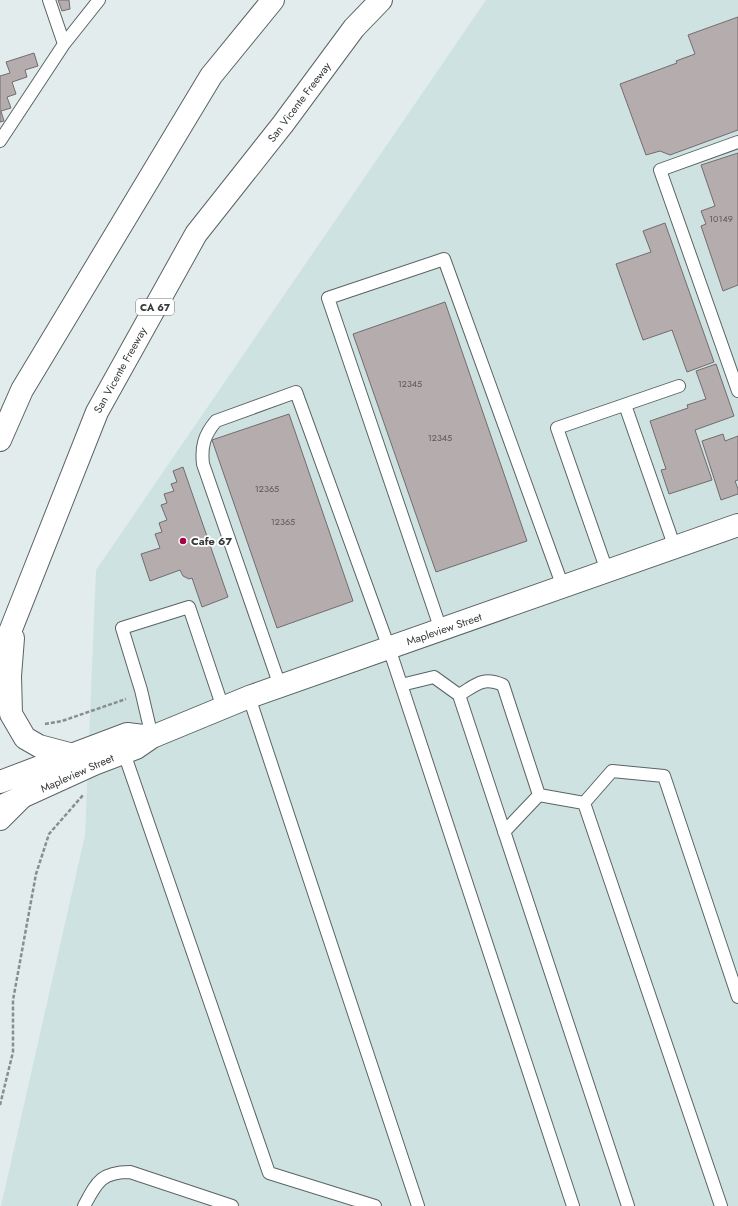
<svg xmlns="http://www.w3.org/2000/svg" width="738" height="1206" viewBox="0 0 738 1206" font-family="Jost,sans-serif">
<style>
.built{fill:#cfe2e2}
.building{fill:#b5acae;stroke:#736b6d}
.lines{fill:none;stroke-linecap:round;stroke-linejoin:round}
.service-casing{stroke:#5b6363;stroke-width:14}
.secondary-casing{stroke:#5b6363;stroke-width:24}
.primary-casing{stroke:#5b6363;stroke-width:24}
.motorway-casing{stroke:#5b6363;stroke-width:24}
.path{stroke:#878e8e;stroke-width:2.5;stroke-dasharray:4 2;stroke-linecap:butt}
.service{stroke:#fff;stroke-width:12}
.secondary{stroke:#fff;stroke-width:22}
.primary{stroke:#fff;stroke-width:22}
.motorway{stroke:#fff;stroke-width:22}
.poi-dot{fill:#a00548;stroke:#fff;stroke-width:1.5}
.labels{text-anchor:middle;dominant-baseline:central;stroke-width:3.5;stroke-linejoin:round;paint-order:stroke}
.number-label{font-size:9px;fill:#565657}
.shield{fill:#fff;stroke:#727575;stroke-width:1}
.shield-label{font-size:10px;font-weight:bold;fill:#363a3a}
.street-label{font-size:11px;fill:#363a3a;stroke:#fff}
.poi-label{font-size:11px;font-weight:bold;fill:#363a3a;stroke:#fff;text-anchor:start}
</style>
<rect width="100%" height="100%" fill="#e2ecec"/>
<path class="built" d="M486,0H738V1206H1L85,835L96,570Z"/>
<path class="building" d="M58,0H69L70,9L62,11Z
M738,17V130L670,155L660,151L646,155L620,84L677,63L676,61L695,54L688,35Z
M34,53L38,66L25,70L27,77L12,82L16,94L7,97L11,108L1,111L4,121L0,122V76L10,73L6,62Z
M738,153V285L723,291L701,226L706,224L701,211L715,206L701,165Z
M665,223L714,362L687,372L672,330L643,340L616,264L651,252L643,231Z
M445,302L527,541L436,572L353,334Z
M716,364L734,416L695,430L712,480L669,494L661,470L666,469L650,421L688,408L687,405L706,399L696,371Z
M289,414L353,601L277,628L212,440Z
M723,434L725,441L738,436V480L735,481L738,489V494L721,500L702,441Z
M183,467L228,597L202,607L192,578L189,579L183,576L180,570L150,581L141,554L160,548L155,534L162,532L159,523L167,520L161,505L167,503L164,494L174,491L171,484L177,482L173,471Z"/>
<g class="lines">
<defs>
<path id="service" d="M49,0L64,44
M0,141L64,44L99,0
M738,142L660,170L738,391
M625,405L675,548
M607,571L557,428L679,386
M441,630L328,298L444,259L563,587
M401,685L434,677L459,695L628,1206
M280,686L203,464C201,447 204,435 216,421L296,392L389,648L573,1206
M459,695C476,685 482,676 503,685L539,795
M249,697L418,1206
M152,737L141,690L122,628L189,607L223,708
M124,753L269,1173L375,1206
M584,803L612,771L664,776L738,997
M504,832L539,795L584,803L721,1206
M84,1206C97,1182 101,1172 130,1172L232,1206"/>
<path id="secondary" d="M0,782L127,734L152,737
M4,805L94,764L136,748L152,737L249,697L738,525"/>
<path id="primary" d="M0,819L22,797"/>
<path id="motorway" d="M0,440L22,390L211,76L273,0
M13,638L10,676L11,714L25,738L39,746L73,755
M0,657L97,412L196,234L283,124L354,28L381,0"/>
</defs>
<use href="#service" class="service-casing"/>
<use href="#secondary" class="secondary-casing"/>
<use href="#primary" class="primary-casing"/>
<use href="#motorway" class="motorway-casing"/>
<path class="path" d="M45,724L62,721L126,699
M0,1105L13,1052V1000L36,874L49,834L84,794"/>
<use href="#service" class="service"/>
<use href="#secondary" class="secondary"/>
<use href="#primary" class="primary"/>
<use href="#motorway" class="motorway"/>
</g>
<circle class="poi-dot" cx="183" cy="541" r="4"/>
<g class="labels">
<g class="number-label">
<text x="721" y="218">10149</text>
<text x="410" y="383">12345</text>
<text x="440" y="437">12345</text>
<text x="267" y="488">12365</text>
<text x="283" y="521">12365</text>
</g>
<rect class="shield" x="136" y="299" width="38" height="16" rx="3"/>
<g class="shield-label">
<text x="155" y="307">CA 67</text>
</g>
<g class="street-label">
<text transform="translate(299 102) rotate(-53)">San Vicente Freeway</text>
<text transform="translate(120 370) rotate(-61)">San Vicente Freeway</text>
<text transform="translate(444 629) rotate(-19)">Mapleview Street</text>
<text transform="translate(77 773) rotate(-24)">Mapleview Street</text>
</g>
<g class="poi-label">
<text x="191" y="541">Cafe 67</text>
</g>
</g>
</svg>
